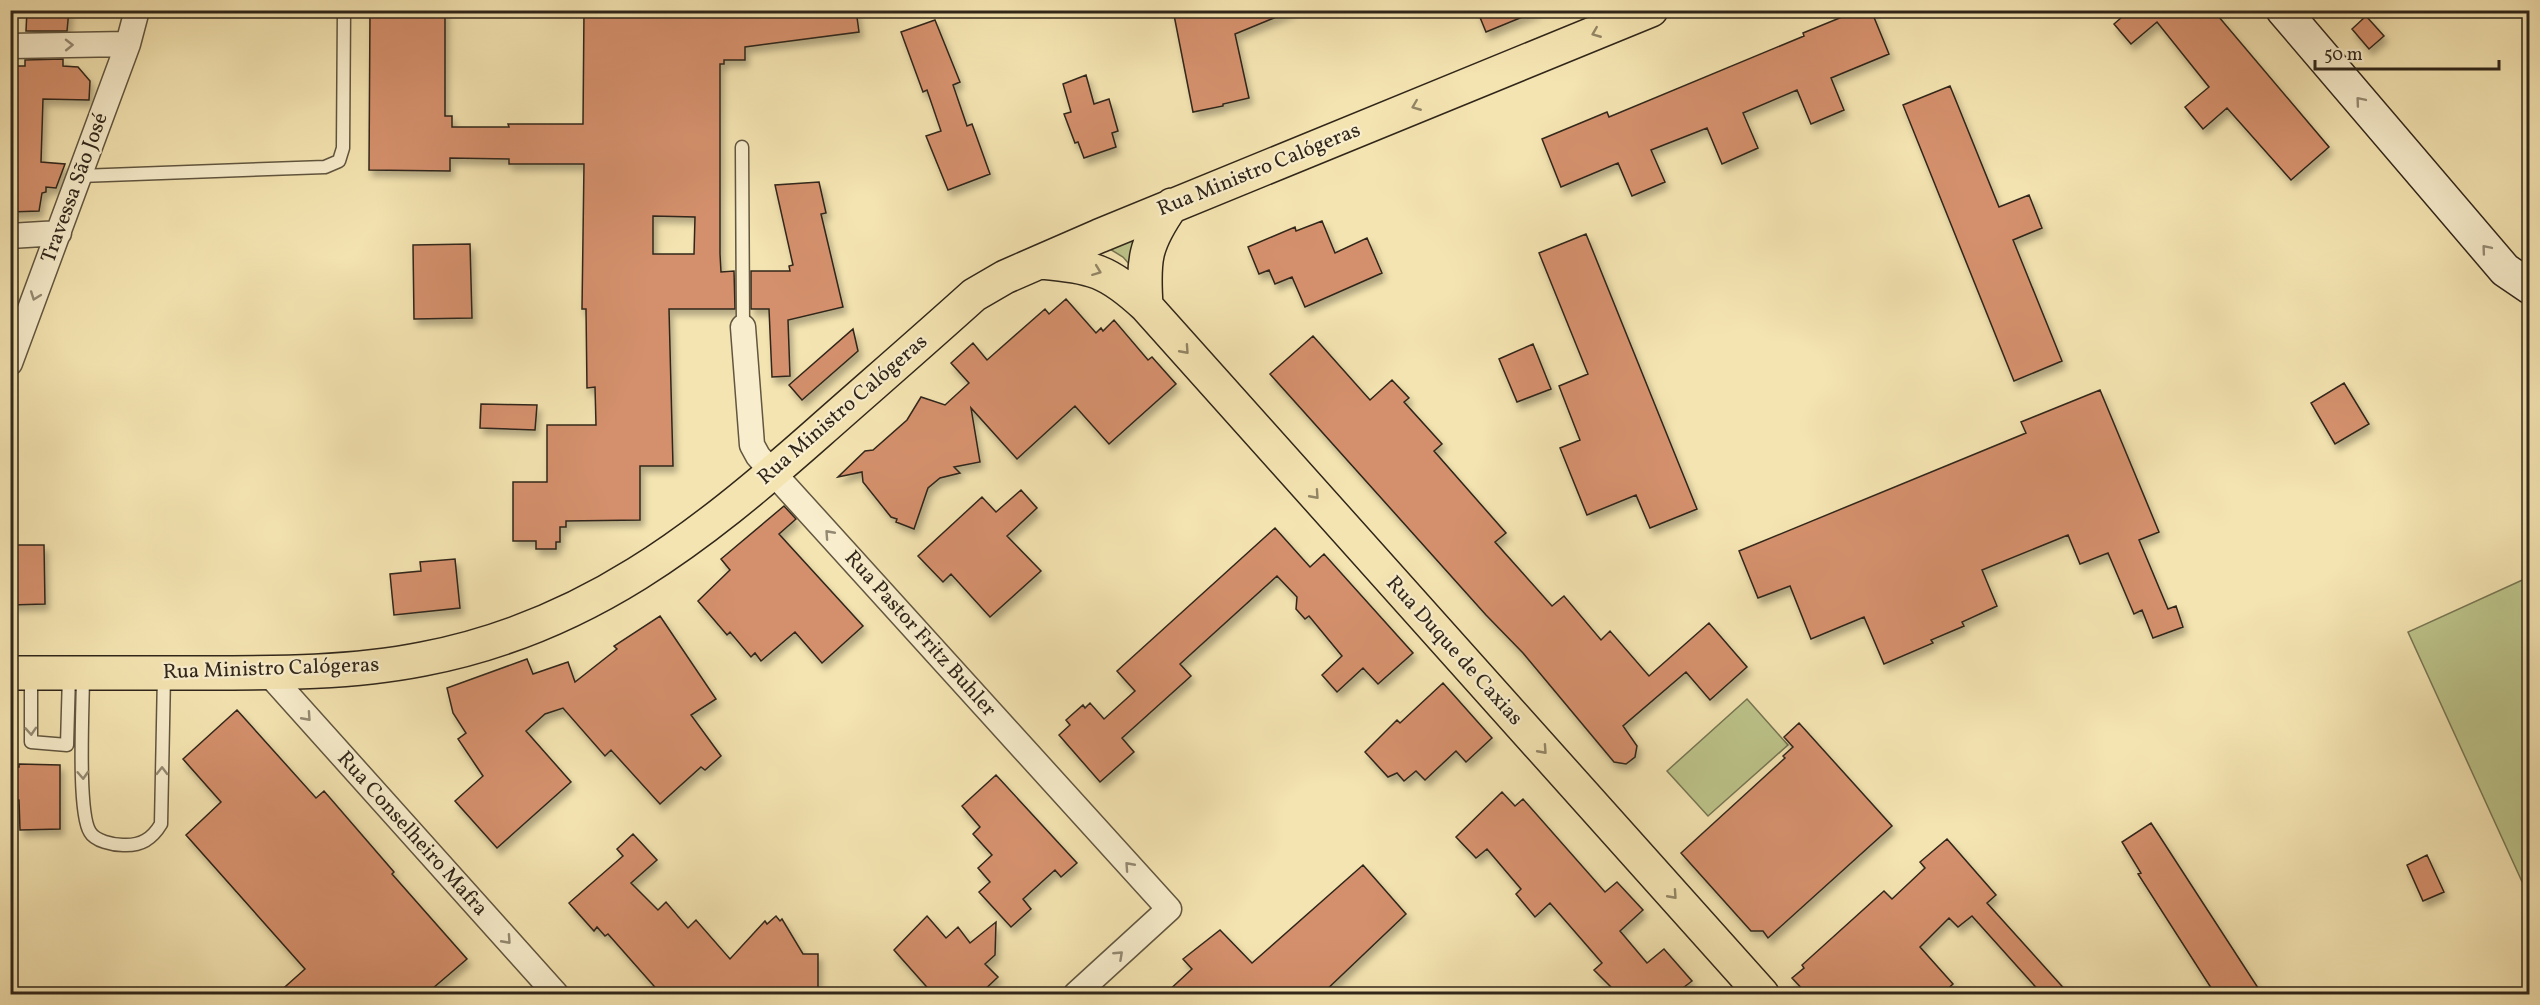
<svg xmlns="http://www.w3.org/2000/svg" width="2540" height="1005" viewBox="0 0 2540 1005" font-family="Vollkorn,serif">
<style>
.green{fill:#bcc48a;stroke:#767552;stroke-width:1.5}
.building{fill:#d4906c;stroke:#30261a;stroke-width:1.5;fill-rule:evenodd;filter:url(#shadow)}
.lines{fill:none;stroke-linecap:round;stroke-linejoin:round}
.lane-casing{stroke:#615640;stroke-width:15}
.street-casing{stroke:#615640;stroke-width:27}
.secondary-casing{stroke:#30261a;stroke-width:36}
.primary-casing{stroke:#30261a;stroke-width:36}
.lane{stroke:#f8edcc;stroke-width:12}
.street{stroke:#f8edcc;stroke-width:24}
.secondary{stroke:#f8edcc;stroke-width:33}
.primary{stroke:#f4e4b1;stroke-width:33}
.oneway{stroke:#928566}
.oneway2{stroke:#948a73}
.labels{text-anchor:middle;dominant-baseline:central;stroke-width:4.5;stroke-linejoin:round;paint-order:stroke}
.street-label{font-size:21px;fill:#30261a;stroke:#f8edcc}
</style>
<defs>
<filter id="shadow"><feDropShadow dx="3.5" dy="6" stdDeviation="3" flood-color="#0004"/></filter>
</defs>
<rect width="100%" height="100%" fill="#f4e4b1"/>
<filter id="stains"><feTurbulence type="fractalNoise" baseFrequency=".00333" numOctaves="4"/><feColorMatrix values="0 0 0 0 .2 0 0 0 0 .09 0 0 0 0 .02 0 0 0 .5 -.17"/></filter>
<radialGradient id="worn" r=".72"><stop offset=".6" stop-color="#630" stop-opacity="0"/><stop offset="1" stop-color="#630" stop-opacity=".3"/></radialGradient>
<path class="green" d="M1143,224L1138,274L1123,257L1108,248Z
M2529,577V897L2408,632Z
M1747,699L1788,745L1708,816L1667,771Z"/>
<path class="building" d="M27,10H69L67,31H26Z
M370,10H445V116H452V127H509L508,124H583L584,10H856L859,32L745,47V60H724V64H720V254L721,272L734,271L735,309H669L673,466H640V520L566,521V527H560V542H556V549H536V541H513V482H547V425H596L595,387L587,388L586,309H582L584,164H509V159L450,158V171L369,170ZM653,216L695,217L694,254H653Z
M1173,10H1291V11L1235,34L1249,98L1223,104V106L1193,112Z
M1477,10H1537V11L1486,32Z
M1859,10H1871L1889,54L1831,78L1844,110L1811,124L1797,90L1743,113L1758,148L1722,164L1707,128L1651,150L1665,182L1632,196L1618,163L1561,187L1542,139L1607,112L1609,117L1804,36L1803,33Z
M2130,10H2213L2329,147L2291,180L2227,108L2203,129L2185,107L2209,87L2157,22L2131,44L2114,24Z
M2366,16L2384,36L2369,49L2352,29Z
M935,20L960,82L953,85L967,126L972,124L990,174L948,190L926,136L941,131L927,90L923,92L901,32Z
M63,59V66L78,67L90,81L89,100L43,99L41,162L65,164L56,188L46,187V192L42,193L39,211L10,212V66H25V60Z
M1086,75L1094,104L1109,99L1118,131L1112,133L1116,147L1084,158L1078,142L1075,143L1064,114L1071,112L1063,84Z
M1950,86L1999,207L2029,195L2042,228L2013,240L2062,361L2014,381L1903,105Z
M819,182L826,213L821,214L843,307L788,320L790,376L772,377L769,309H751V271H790L789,266L793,265L775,185Z
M1322,221L1335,253L1367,238L1382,273L1305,307L1292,277L1275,284L1269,270L1259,274L1248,247L1295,227L1296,231Z
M1586,234L1697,509L1650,528L1636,495L1587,515L1560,448L1580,440L1559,386L1588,374L1539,253Z
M470,244L472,318L414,319L413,245Z
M1066,299L1096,333L1101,328L1103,331L1114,320L1148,360L1152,357L1176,384L1109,444L1075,406L1017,459L971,408L980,462L954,467L960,473L940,478L928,488L914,529L896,522L897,519L891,517L863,482L862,472L838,477L865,451L873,450L907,420L921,397L945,405L969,383L951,363L973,343L987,360L1045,309L1049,314Z
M853,329L858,351L802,400L789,385Z
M1313,336L1370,400L1392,380L1409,398L1404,402L1442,444L1434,451L1506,533L1495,542L1552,606L1564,596L1601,640L1610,631L1649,676L1709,623L1747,667L1710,700L1686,672L1623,726L1637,746L1635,757L1626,764L1614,762L1523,653L1486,615L1270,374Z
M1533,344L1551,389L1517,402L1499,359Z
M2344,383L2369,424L2335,444L2311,403Z
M2100,390L2159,532L2139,540L2168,609L2176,606L2183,627L2153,638L2142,610L2134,614L2108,553L2080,564L2068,535L1982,570L1997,606L1962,622L1964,626L1931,640L1933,643L1884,664L1864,617L1811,639L1790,586L1758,598L1739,551L2026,433L2021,422Z
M481,404L537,405L535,430L480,428Z
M1021,490L1037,508L1007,536L1041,571L990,617L951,574L943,582L918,556L982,497L996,512Z
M784,506L796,519L779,534L863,626L822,663L795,632L761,661L755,653L751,657L730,632L727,635L698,601L730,570L721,559Z
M1275,528L1310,567L1324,554L1413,653L1378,684L1363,668L1337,692L1322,675L1342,656L1309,616L1305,619L1296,609L1297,597L1277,576L1180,664L1191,676L1122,738L1134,752L1100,782L1059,735L1070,725L1066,720L1083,705L1085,708L1090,703L1104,719L1135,691L1117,671Z
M10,545H44L45,604L10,605Z
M455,559L460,608L394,615L390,574L421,571L420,562Z
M660,616L716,699L691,715L721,756L705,770L701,767L660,804L611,750L605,756L563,708L545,714L526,731L571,782L497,848L455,801L483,776L458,739L466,733L453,713L447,688L527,659L533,674L568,662L575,682L617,649L614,646Z
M1443,683L1492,738L1466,762L1456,751L1425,780L1416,771L1404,781L1397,773L1388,777L1365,752L1397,720L1400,723Z
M237,710L316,798L324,791L394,872L392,874L467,959L426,994H277L305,969L186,835L221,802L183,759Z
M1799,723L1892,826L1768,938L1763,931H1751L1681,853L1785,758L1783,756L1793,747L1784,737Z
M19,764L60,765V829L20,830L19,800L14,799V767H19Z
M996,775L1077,863L1061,877L1055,870L1023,899L1031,909L1011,927L979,892L990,882L978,868L992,855L973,834L980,827L962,806Z
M1502,792L1515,806L1523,799L1605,892L1617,882L1643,910L1620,931L1647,963L1664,949L1692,981L1675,994H1618L1594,970L1602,963L1550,903L1535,917L1516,894L1521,889L1487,849L1476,858L1456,837Z
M2151,823L2262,994H2215L2138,874L2141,873L2122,842Z
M633,834L657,860L631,883L658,910L666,902L688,928L696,920L730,959L765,921L767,924L776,916L780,921L782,919L803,954H818V994H661L608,934L605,936L597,927L594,931L569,903L623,856L617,849Z
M1947,839L1996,895L1987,903L2069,994H2042L1972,916L1958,927L1949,918L1920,947L1953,984L1942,994H1807L1792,978L1804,968L1802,965L1884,891L1892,899L1925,868L1920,862Z
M2427,855L2444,892L2423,901L2407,865Z
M1363,865L1406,914L1322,994H1165L1192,969L1183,959L1220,930L1252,963Z
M927,916L946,938L958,927L970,943L996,922L995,955L985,964L998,977L980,994H933L894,950Z"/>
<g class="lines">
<defs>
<path id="lane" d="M742,147L743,327
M80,176L325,167L339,161L343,148L344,10
M31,674V742L67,745L69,675
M83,675C83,704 77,812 90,832C95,841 113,845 123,845C141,846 152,839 161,824L164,675"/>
<path id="street" d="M10,46L128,44
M10,236L59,233
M743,327L752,445L758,456L1169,909L1076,994
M10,363L128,44L137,10
M268,673L556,994"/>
<path id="secondary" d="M2283,10L2505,270L2530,287"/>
<path id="primary" d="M1041,262C1093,267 1107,270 1146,306L1762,994
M1146,306C1143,260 1144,245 1172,205
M10,673C76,673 141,673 206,673C279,673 352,673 423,659C586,628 699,538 819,432C871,386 923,341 974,295L1005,277L1099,236L1651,10"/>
</defs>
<use href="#lane" class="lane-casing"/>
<use href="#street" class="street-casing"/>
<use href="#secondary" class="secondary-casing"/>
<use href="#primary" class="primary-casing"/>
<use href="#lane" class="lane"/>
<use href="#street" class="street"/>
<use href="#secondary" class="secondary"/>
<use href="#primary" class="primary"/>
</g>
<defs><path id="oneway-chevron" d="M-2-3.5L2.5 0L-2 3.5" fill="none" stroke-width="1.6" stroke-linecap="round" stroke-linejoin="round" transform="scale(1.5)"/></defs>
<g class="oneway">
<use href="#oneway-chevron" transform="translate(1596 33) rotate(158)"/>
<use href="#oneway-chevron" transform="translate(1416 106) rotate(158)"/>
<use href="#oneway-chevron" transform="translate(1097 271) rotate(21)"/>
<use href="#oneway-chevron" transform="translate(1185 350) rotate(48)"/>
<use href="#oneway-chevron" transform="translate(1315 495) rotate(48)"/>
<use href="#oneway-chevron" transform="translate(1543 750) rotate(48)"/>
<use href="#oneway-chevron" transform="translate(1673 895) rotate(48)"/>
</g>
<g class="oneway2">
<use href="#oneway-chevron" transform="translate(69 45) rotate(-1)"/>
<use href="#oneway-chevron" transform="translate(2360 101) rotate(-130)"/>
<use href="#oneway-chevron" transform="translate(2486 249) rotate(-130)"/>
<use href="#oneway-chevron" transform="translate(35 296) rotate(110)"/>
<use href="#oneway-chevron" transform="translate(829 534) rotate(-132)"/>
<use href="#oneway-chevron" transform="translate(307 717) rotate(48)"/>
<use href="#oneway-chevron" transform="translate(31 731) rotate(86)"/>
<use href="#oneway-chevron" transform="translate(162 771) rotate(-89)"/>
<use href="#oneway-chevron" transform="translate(83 775) rotate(87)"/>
<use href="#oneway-chevron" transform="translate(1129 866) rotate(-132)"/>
<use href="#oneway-chevron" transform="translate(507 940) rotate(48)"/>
<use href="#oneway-chevron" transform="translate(1119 955) rotate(-43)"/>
</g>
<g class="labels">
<g class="street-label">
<text transform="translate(1259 170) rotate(-22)">Rua Ministro Calógeras</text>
<text transform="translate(75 188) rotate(-70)">Travessa São José</text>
<text transform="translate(843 410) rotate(-41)">Rua Ministro Calógeras</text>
<text transform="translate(920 634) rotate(48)">Rua Pastor Fritz Buhler</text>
<text transform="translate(1454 651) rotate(48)">Rua Duque de Caxias</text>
<text transform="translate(271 669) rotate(-2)">Rua Ministro Calógeras</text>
<text transform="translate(412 834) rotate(48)">Rua Conselheiro Mafra</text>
</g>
</g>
<rect width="2540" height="1005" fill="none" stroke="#f4e4b1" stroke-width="36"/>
<rect x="12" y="12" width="2516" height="981" fill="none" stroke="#30261a" stroke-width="3"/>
<rect x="18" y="18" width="2504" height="969" fill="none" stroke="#30261a" stroke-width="1.5"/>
<path d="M2315 60v9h184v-9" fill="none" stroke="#30261a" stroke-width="3"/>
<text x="2324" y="60" font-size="18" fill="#30261a" stroke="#f8edcc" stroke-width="4.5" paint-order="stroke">50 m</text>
<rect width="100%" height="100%" filter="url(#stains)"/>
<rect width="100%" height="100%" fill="url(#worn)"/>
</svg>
